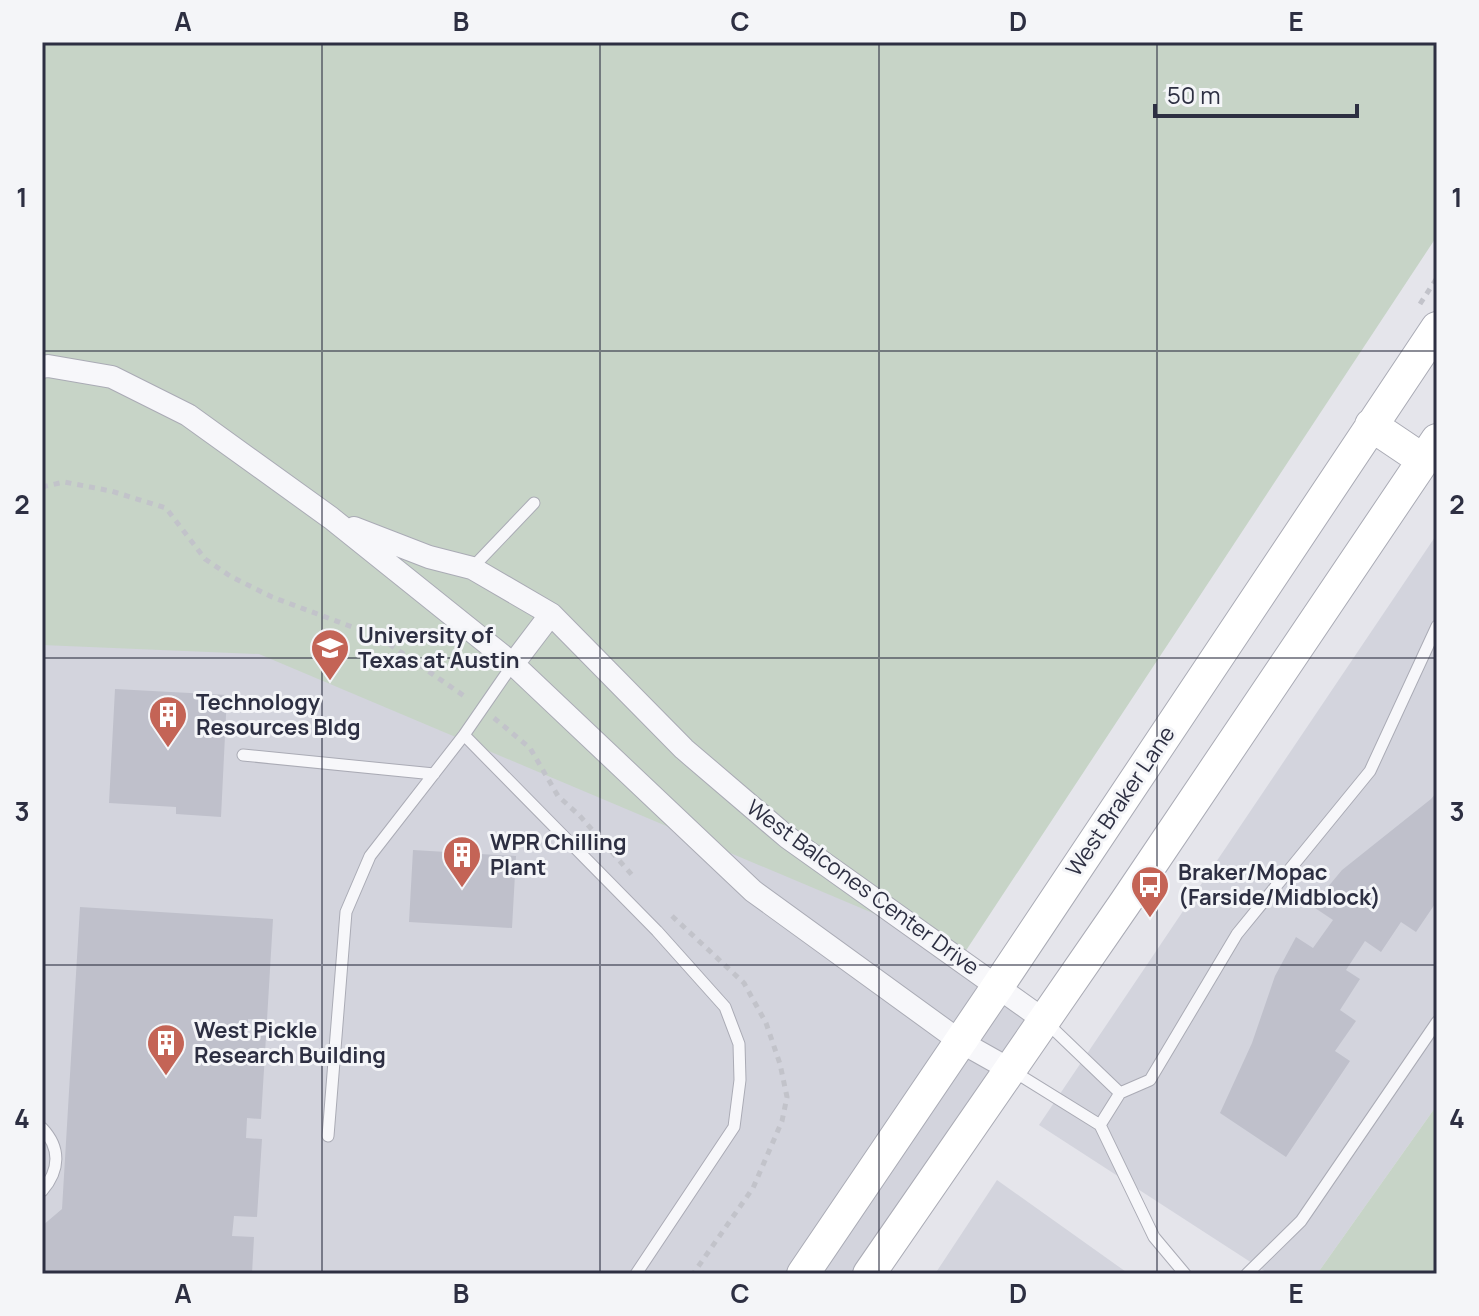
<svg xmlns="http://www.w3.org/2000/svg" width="1479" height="1316" viewBox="0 0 1479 1316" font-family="Manrope,sans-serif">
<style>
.built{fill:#d3d4dd}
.green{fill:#c7d4c7}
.building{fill:#bfc0cb}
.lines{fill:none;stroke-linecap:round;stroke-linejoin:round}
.service-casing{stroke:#aaabb5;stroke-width:13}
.minor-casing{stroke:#aaabb5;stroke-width:24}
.secondary-casing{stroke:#aaabb5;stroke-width:34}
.path{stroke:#c2c3ca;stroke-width:5;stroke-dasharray:6 6;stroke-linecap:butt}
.service{stroke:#f7f7fa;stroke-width:11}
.minor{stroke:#f7f7fa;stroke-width:22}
.secondary{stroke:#fff;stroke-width:32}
.grid{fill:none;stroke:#2d2f42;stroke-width:2;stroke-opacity:0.55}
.labels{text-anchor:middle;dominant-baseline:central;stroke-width:6;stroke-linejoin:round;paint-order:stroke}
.poi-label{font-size:22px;font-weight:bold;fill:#2d2f42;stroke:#f4f5f8;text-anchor:start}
.street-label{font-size:22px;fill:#2d2f42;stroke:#f4f5f8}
.neatline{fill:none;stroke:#2d2f42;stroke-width:3}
.grid-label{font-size:26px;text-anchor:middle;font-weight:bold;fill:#2d2f42}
</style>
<rect width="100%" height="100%" fill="#e5e5eb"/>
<path class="built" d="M42,367L551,614L1044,1020L869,1274H42Z
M1437,534V1105L1317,1274H1269L1039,1125Z
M997,1180L1129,1274H935Z"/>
<path class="green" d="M42,42H1437V236L965,952L259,654L42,645Z
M1437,1105V1274H1317Z"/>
<path class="building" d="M115,689L227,695L221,817L176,814V807L109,803Z
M1437,792V901L1416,932L1401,922L1381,952L1365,941L1346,970L1360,979L1340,1010L1356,1021L1335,1051L1350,1061L1286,1157L1220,1113L1252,1043L1275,976L1296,937L1313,948L1333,920L1312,906L1342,870L1431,799Z
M413,850L516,856L512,928L409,922Z
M80,907L273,919L267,1020L248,1019L247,1035L266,1036L261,1119L247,1118L246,1138L262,1139L257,1217L234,1216L232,1236L254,1237L252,1274H42V1226L62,1209Z"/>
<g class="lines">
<defs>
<path id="service" d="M472,568L534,503
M464,735L657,931L725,1007L739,1044L740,1080L734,1127L636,1274
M243,755L434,774
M1046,1022L1120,1093
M1013,1071L1100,1125
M42,1128C61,1148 60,1170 42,1191
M328,1136L346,912L370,856L464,735L513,664
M1185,1274L1154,1237L1100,1125L1120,1093L1150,1080L1237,934L1370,771L1437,626
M1247,1274L1301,1221L1437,1022"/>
<path id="minor" d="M42,367L48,366L112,377L188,415L331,518L513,664L753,891L961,1042L1009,1069
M354,528L429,557L472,568L551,614L684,749L787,837L1044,1020
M513,664L551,614"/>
<path id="secondary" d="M1371,425L1423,460
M803,1274L998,986L1437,328
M869,1274L1125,903L1437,440"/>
</defs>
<use href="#service" class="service-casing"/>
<use href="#minor" class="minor-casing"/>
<use href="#secondary" class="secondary-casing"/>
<path class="path" d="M1420,304L1437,278
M42,487L64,482L111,491L166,508L205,559L230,576L272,597L379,637L467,698
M494,718L530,748L558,796L579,815L632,875
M672,916L744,983L766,1023L780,1064L787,1097L782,1121L753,1188L693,1274"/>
<use href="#service" class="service"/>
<use href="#minor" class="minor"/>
<use href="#secondary" class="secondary"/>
</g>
<path class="grid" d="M322,42V1274M600,42V1274M879,42V1274M1157,42V1274M42,351H1437M42,658H1437M42,965H1437"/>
<defs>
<symbol id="university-pin" viewBox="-11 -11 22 30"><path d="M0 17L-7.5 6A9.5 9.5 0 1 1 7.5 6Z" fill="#c46456" stroke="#f4f5f8"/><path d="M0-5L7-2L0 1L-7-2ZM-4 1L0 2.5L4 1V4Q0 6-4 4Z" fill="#fff"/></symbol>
<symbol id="building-pin" viewBox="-11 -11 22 30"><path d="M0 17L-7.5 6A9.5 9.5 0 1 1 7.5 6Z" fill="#c46456" stroke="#f4f5f8"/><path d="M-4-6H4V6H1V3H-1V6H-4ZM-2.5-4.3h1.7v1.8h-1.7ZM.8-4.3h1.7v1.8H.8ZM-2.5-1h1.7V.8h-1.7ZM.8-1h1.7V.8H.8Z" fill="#fff"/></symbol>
<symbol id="bus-pin" viewBox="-11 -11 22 30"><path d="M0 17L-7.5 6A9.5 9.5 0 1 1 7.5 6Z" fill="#c46456" stroke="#f4f5f8"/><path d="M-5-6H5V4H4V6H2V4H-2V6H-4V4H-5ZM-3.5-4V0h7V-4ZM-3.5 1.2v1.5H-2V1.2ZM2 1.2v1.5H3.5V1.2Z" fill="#fff"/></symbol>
</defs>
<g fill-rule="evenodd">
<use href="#university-pin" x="308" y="626" width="44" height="60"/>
<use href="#building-pin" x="146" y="693" width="44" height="60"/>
<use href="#building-pin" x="440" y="833" width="44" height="60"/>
<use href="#bus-pin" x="1128" y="863" width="44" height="60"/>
<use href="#building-pin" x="144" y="1021" width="44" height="60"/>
</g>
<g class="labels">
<g class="poi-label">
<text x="358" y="635">University of<tspan x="358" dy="25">Texas at Austin</tspan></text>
<text x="196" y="702">Technology<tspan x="196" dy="25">Resources Bldg</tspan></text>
<text x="490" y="842">WPR Chilling<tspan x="490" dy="25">Plant</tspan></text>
<text x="1178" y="872">Braker/Mopac<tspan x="1178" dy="25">(Farside/Midblock)</tspan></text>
<text x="194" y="1030">West Pickle<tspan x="194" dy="25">Research Building</tspan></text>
</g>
<g class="street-label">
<text transform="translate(1120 801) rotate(-56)">West Braker Lane</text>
<text transform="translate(863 887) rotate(36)">West Balcones Center Drive</text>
</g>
</g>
<rect width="1479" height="1316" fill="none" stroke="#f4f5f8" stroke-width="88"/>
<path d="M1155 104v12h202v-12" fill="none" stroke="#2d2f42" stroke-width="4"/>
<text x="1167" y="104" font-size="24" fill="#2d2f42" stroke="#f4f5f8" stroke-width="6" paint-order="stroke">50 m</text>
<rect x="44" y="44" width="1391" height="1228" class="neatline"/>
<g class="grid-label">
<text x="183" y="31">A</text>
<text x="461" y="31">B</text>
<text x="740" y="31">C</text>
<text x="1018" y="31">D</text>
<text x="1296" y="31">E</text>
<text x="22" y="207">1</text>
<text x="1457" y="207">1</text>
<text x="22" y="514">2</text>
<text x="1457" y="514">2</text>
<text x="22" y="821">3</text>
<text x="1457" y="821">3</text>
<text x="22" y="1128">4</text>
<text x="1457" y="1128">4</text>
<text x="183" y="1303">A</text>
<text x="461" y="1303">B</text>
<text x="740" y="1303">C</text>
<text x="1018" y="1303">D</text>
<text x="1296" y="1303">E</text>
</g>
</svg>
